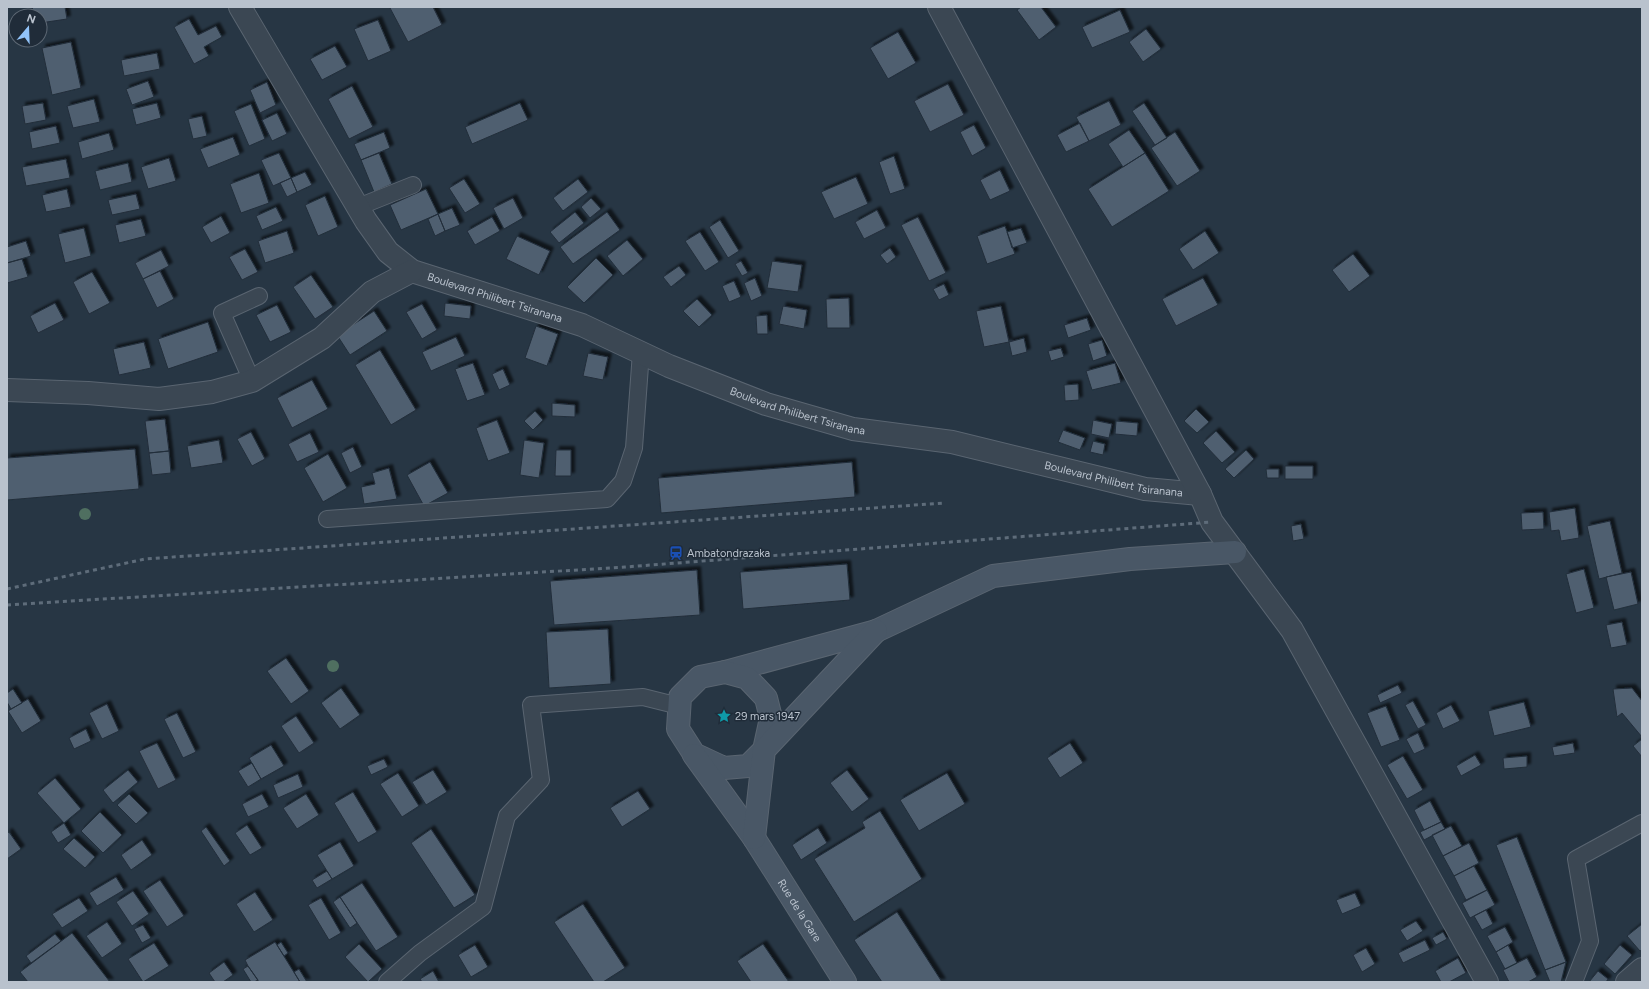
<svg xmlns="http://www.w3.org/2000/svg" width="1649" height="989" viewBox="0 0 1649 989" font-family="Figtree,sans-serif">
<style>
.building{fill:#505f6f;stroke:#222e3b;filter:url(#shadow)}
.lines{fill:none;stroke-linecap:round;stroke-linejoin:round}
.lane-casing{stroke:#5a6571;stroke-width:18}
.street-casing{stroke:#5a6571;stroke-width:24}
.secondary-casing{stroke:#5a6571;stroke-width:24}
.lane{stroke:#3b4753;stroke-width:16}
.street{stroke:#3b4753;stroke-width:22}
.secondary{stroke:#495766;stroke-width:22}
.rail{stroke:#5e6c7a;stroke-width:3;stroke-dasharray:4 4;stroke-linecap:butt}
.tree{fill:#4f6f60}
.labels{text-anchor:middle;dominant-baseline:central;stroke-width:3;stroke-linejoin:round;paint-order:stroke}
.street-label{font-size:11px;fill:#b9c2cd;stroke:#202c39}
.poi-label{font-size:11px;fill:#b9c2cd;stroke:#202c39;text-anchor:start}
</style>
<defs>
<filter id="shadow"><feDropShadow dx="3.5" dy="-3.5" stdDeviation="1" flood-color="#0009"/></filter>
</defs>
<rect width="100%" height="100%" fill="#273644"/>
<path class="building" d="M32,7H65L67,19L40,23V16H34Z
M392,7H433L442,25L408,42L390,8Z
M1021,7H1041L1056,27L1039,40L1017,10Z
M1120,10L1130,32L1092,48L1082,27Z
M189,19L198,35L216,26L222,37L204,47L209,56L194,64L174,27Z
M378,20L391,51L368,61L354,29Z
M1146,29L1161,49L1143,62L1129,42Z
M898,32L916,63L888,79L870,48Z
M71,42L81,88L52,95L42,48Z
M335,46L347,67L322,80L310,59Z
M157,53L160,69L124,76L121,60Z
M148,81L154,97L132,105L126,89Z
M267,82L276,105L260,113L250,90Z
M948,84L964,115L930,132L914,101Z
M352,86L373,127L349,139L328,99Z
M94,99L100,122L73,128L67,106Z
M1109,101L1121,125L1089,141L1076,117Z
M43,103L46,120L25,124L22,106Z
M157,103L161,118L136,125L132,109Z
M520,103L528,120L472,144L465,127Z
M1144,103L1167,138L1155,145L1132,111Z
M251,104L265,139L249,146L234,111Z
M277,113L287,134L272,141L262,120Z
M202,116L207,136L193,139L188,119Z
M1080,123L1089,141L1066,152L1057,135Z
M974,125L986,148L972,156L960,132Z
M56,126L60,143L32,149L29,132Z
M1129,130L1145,153L1123,167L1108,144Z
M384,132L390,148L361,160L354,144Z
M1175,132L1200,171L1177,186L1151,148Z
M109,133L114,150L82,159L78,142Z
M233,137L240,155L208,168L200,149Z
M279,153L291,178L273,186L261,160Z
M379,153L392,184L374,192L361,160Z
M1145,153L1169,191L1112,227L1088,189Z
M894,156L905,189L890,194L879,162Z
M169,158L176,181L148,189L141,167Z
M66,159L70,178L26,186L22,167Z
M128,163L132,182L100,190L95,171Z
M1000,170L1010,191L990,200L980,180Z
M305,172L312,185L297,192L291,178Z
M259,173L269,203L241,213L230,184Z
M856,177L868,204L834,219L821,192Z
M291,178L297,192L287,197L280,183Z
M464,179L480,204L465,213L449,188Z
M578,179L588,192L563,211L553,198Z
M67,189L71,207L46,212L42,195Z
M426,189L438,214L401,230L390,205Z
M136,194L140,209L112,215L108,200Z
M325,196L338,227L318,236L305,205Z
M513,198L523,218L504,229L493,208Z
M591,198L601,209L590,218L581,207Z
M276,207L283,221L262,230L256,216Z
M452,208L460,225L445,231L438,214Z
M877,210L886,228L864,239L855,222Z
M575,212L584,223L559,243L550,232Z
M607,212L620,230L573,264L560,247Z
M438,214L445,231L435,236L428,219Z
M221,216L230,233L211,243L202,227Z
M492,217L500,231L475,245L467,231Z
M918,217L946,273L929,281L901,225Z
M141,219L146,236L119,243L115,225Z
M720,220L739,251L728,258L709,227Z
M1005,226L1015,254L987,264L977,236Z
M84,228L91,256L65,263L58,234Z
M1021,228L1027,243L1012,248L1007,232Z
M287,231L294,253L265,263L258,241Z
M1205,231L1219,253L1193,270L1179,249Z
M700,232L719,262L705,271L685,241Z
M517,236L550,251L539,275L506,259Z
M627,240L643,259L623,276L607,256Z
M26,241L31,256L7,263V247Z
M890,248L896,257L887,264L880,255Z
M245,249L258,272L242,280L229,257Z
M161,250L169,266L143,279L135,263Z
M1353,254L1370,276L1349,292L1332,270Z
M596,258L613,275L584,303L567,287Z
M22,259L28,277L7,283V263Z
M741,261L748,273L742,276L735,264Z
M772,261L802,265L798,292L767,288Z
M679,266L686,275L671,287L663,277Z
M160,271L174,299L157,308L143,279Z
M92,272L110,303L89,314L73,282Z
M311,275L333,307L315,319L293,287Z
M755,278L762,296L751,301L744,283Z
M1203,278L1218,305L1176,326L1162,299Z
M734,281L741,297L729,302L722,286Z
M944,284L949,295L939,300L933,289Z
M849,298L850,328H827L826,299Z
M697,299L712,315L699,327L683,311Z
M55,303L64,320L38,333L30,316Z
M445,303L471,306L470,319L444,316Z
M422,304L437,330L422,339L406,312Z
M277,305L291,332L270,342L256,315Z
M783,306L807,310L804,329L779,324Z
M1001,306L1009,342L984,347L976,311Z
M374,311L387,331L350,355L337,335Z
M767,315L768,334H757L756,316Z
M1087,318L1091,330L1068,338L1064,325Z
M208,322L218,352L168,369L158,339Z
M536,326L558,334L547,366L525,358Z
M456,337L465,356L431,371L422,352Z
M1024,338L1027,352L1012,356L1009,342Z
M1102,340L1107,356L1093,361L1088,344Z
M144,342L151,368L119,375L113,349Z
M1061,348L1064,357L1051,361L1048,351Z
M380,350L416,410L391,425L355,365Z
M588,353L608,357L603,380L583,376Z
M473,363L485,395L467,401L455,369Z
M1115,363L1121,383L1092,390L1086,371Z
M503,369L510,385L499,390L492,374Z
M312,380L328,409L292,428L277,398Z
M1078,384L1079,400L1065,401L1064,385Z
M552,403L575,405V417L552,416Z
M1196,409L1209,422L1197,433L1184,421Z
M535,411L543,420L533,430L524,421Z
M165,419L169,451L149,453L145,421Z
M497,420L510,453L488,461L476,428Z
M1093,420L1112,424L1109,438L1091,434Z
M1116,421L1138,423L1137,436L1115,434Z
M1063,430L1085,438L1080,450L1058,442Z
M1216,431L1235,452L1222,463L1203,443Z
M251,432L265,459L252,466L237,439Z
M310,433L319,452L297,462L288,444Z
M219,440L223,463L191,468L187,446Z
M524,440L544,443L539,478L520,475Z
M1093,441L1105,444L1103,455L1090,452Z
M353,447L362,467L350,473L341,453Z
M135,449L139,489L7,500V458Z
M556,450H571V476H555Z
M1246,450L1254,459L1234,478L1225,469Z
M169,451L171,473L152,475L149,453Z
M328,454L347,488L323,502L304,468Z
M430,462L448,493L424,506L407,475Z
M852,462L855,497L661,513L658,478Z
M1285,466H1313V479H1285Z
M389,468L397,499L364,504L361,487L375,484L372,473Z
M1266,469H1279V478H1267Z
M1575,508L1579,538L1561,541L1559,530L1551,531L1549,512Z
M1543,512L1544,529L1522,530L1521,513Z
M1610,521L1622,573L1599,579L1587,526Z
M1301,524L1304,539L1293,541L1291,526Z
M847,564L850,600L743,609L740,572Z
M1584,569L1594,608L1576,613L1566,574Z
M697,570L700,615L554,625L550,581Z
M1631,572L1638,604L1614,610L1606,577Z
M1622,622L1627,645L1611,648L1606,625Z
M608,629L611,684L549,688L546,632Z
M286,658L309,691L291,704L267,671Z
M1398,685L1402,693L1380,703L1377,695Z
M341,688L360,715L340,729L321,703Z
M1632,688L1642,701V737L1622,713L1617,717L1613,689Z
M13,689L22,703L11,709L7,702V693Z
M28,699L41,721L22,733L8,711Z
M1413,701L1426,725L1418,729L1405,705Z
M1524,702L1531,727L1494,736L1488,711Z
M107,704L119,731L102,739L89,713Z
M1451,705L1460,721L1443,729L1436,713Z
M1386,706L1400,740L1381,747L1367,713Z
M177,713L196,752L183,758L164,719Z
M296,716L314,743L299,753L281,726Z
M86,729L91,741L74,749L69,738Z
M1418,733L1425,749L1414,754L1406,739Z
M1642,739V757L1633,746Z
M157,743L176,780L158,789L139,751Z
M1070,743L1083,763L1060,778L1047,758Z
M1573,743L1575,753L1554,756L1552,747Z
M271,745L284,766L261,779L249,758Z
M1475,755L1481,765L1461,776L1456,766Z
M1403,756L1423,790L1407,799L1387,765Z
M1527,756V767L1504,769L1503,758Z
M384,759L388,767L371,775L367,766Z
M252,763L261,779L248,787L238,771Z
M128,770L138,782L113,803L103,790Z
M433,770L447,792L426,805L412,782Z
M847,770L869,799L852,812L830,783Z
M398,773L419,806L402,817L380,784Z
M947,773L965,804L919,831L900,800Z
M298,774L303,787L278,798L273,785Z
M55,778L81,809L64,823L37,793Z
M638,791L650,809L622,827L610,808Z
M353,792L377,832L358,843L334,803Z
M129,794L148,813L136,824L117,805Z
M262,794L269,807L248,817L242,804Z
M306,794L319,815L297,829L283,808Z
M1430,801L1441,822L1424,830L1414,810Z
M880,811L922,879L854,922L814,859L865,828L862,822Z
M100,812L122,835L103,853L81,831Z
M1441,822L1445,829L1424,840L1420,832Z
M64,823L71,835L58,843L51,832Z
M247,825L262,848L250,855L235,833Z
M1451,826L1462,846L1443,856L1432,835Z
M206,827L230,861L224,866L201,831Z
M818,828L827,843L801,860L792,845Z
M431,829L475,895L454,908L411,843Z
M9,832L21,849L7,859V833Z
M1517,837L1566,962L1545,970L1496,845Z
M74,838L95,857L85,868L63,849Z
M142,840L152,855L131,870L121,855Z
M340,842L354,866L332,879L317,855Z
M1469,843L1479,863L1454,876L1443,856Z
M1474,866L1487,890L1466,900L1454,876Z
M327,871L332,879L317,888L312,880Z
M116,877L124,890L97,906L89,893Z
M160,880L184,916L167,927L143,891Z
M362,883L398,937L376,951L340,897Z
M1487,890L1495,905L1470,918L1462,903Z
M133,891L149,914L132,926L116,902Z
M255,892L273,920L254,932L236,904Z
M1355,893L1361,906L1342,914L1336,900Z
M340,897L357,923L350,928L333,902Z
M79,898L88,911L62,928L52,914Z
M321,898L341,933L329,940L308,905Z
M583,904L625,968L603,982H594L554,922Z
M1486,910L1493,924L1482,930L1474,916Z
M897,912L942,982H882L854,940Z
M1416,921L1423,931L1407,941L1400,930Z
M107,922L122,944L102,958L86,936Z
M1642,924V950L1640,951L1627,936Z
M143,925L151,938L142,943L134,929Z
M1505,927L1513,942L1496,952L1487,936Z
M1443,932L1447,939L1436,945L1432,938Z
M72,933L110,982H28L20,972Z
M55,934L61,941L31,963L26,956Z
M1425,940L1430,950L1403,963L1398,953Z
M275,942L277,945L300,982H259L248,966L245,960Z
M281,942L288,953L284,956L277,945Z
M154,943L169,966L143,982L128,959Z
M359,944L382,969L368,982L345,957Z
M763,944L789,982H751L737,961Z
M475,945L488,967L471,977L458,955Z
M1508,945L1517,963L1505,969L1496,952Z
M1620,945L1632,955L1615,974L1604,964Z
M1366,948L1375,964L1362,972L1353,955Z
M1458,958L1466,973L1449,982H1441L1435,971Z
M1527,958L1537,977L1528,982H1509L1503,970Z
M224,962L233,975L223,982H215L209,973Z
M1566,962L1561,982H1550L1545,970Z
M248,966L258,980L254,982H251L243,969Z
M299,969L307,982H300L294,972Z
M433,971L439,982H422L420,979Z
M1598,971L1608,979L1606,982H1589Z"/>
<g class="lines">
<defs>
<path id="lane" d="M358,207L413,185
M252,381L222,313L259,296
M327,519L607,499L623,481L634,448L641,352
M387,982L420,953L483,907L507,816L541,780L531,705L643,697L679,706
M1574,982L1590,941L1576,859L1642,823"/>
<g id="street">
<path id="s1" d="M240,7L366,221L388,252L412,271L582,325L669,366L766,404L853,429L952,442L1145,489L1200,494"/>
<path d="M939,7L1200,494L1212,522L1292,630L1487,982"/>
<path d="M7,390L88,393L159,399L212,392L252,381L322,338L372,292L412,271"/>
<path d="M1627,982L1642,969"/>
</g>
<g id="secondary">
<path d="M725,672L876,631L993,576L1130,559L1235,552"/>
<path d="M725,672L747,678L766,698L771,718L764,750L748,766L724,768L694,754L678,729L680,697L700,677Z"/>
<path id="s2" d="M694,755L754,838L845,982"/>
<path d="M754,838L764,750L876,631"/>
</g>
</defs>
<use href="#lane" class="lane-casing"/>
<use href="#street" class="street-casing"/>
<use href="#secondary" class="secondary-casing"/>
<use href="#lane" class="lane"/>
<use href="#street" class="street"/>
<use href="#secondary" class="secondary"/>
<path class="rail" d="M7,589L145,559L944,503
M7,605L625,567L1212,522"/>
</g>
<g class="tree">
<circle cx="85" cy="514" r="6"/>
<circle cx="333" cy="666" r="6"/>
</g>
<defs>
<symbol id="station-bare" viewBox="-9 -9 18 18"><path d="M-3-6H3Q5-6 5-4V2Q5 4 3 4L4.5 6H3L1.5 4h-3L-3 6H-4.5L-3 4Q-5 4-5 2V-4Q-5-6-3-6ZM-3.5-4v3h7v-3ZM-3.5 1v1.5H-2V1ZM2 1v1.5H3.5V1Z" fill="#1a4fb4" stroke="#202c39" stroke-width="2.5" paint-order="stroke"/></symbol>
<symbol id="sight-bare" viewBox="-9 -9 18 18"><path d="M0-6L1.8-2.2L6-1.7L2.9 1.2L3.7 5.4L0 3.3L-3.7 5.4L-2.9 1.2L-6-1.7L-1.8-2.2Z" fill="#0f9aa8" stroke="#202c39" stroke-width="2.5" paint-order="stroke"/></symbol>
</defs>
<g fill-rule="evenodd">
<use href="#station-bare" x="666" y="543" width="20" height="20"/>
<use href="#sight-bare" x="714" y="706" width="20" height="20"/>
</g>
<g class="labels">
<g class="street-label">
<text stroke="none"><textPath href="#s1" startOffset="404">Boulevard Philibert Tsiranana</textPath></text>
<text stroke="none"><textPath href="#s1" startOffset="728">Boulevard Philibert Tsiranana</textPath></text>
<text stroke="none"><textPath href="#s1" startOffset="1052">Boulevard Philibert Tsiranana</textPath></text>
<text stroke="none"><textPath href="#s2" startOffset="188">Rue de la Gare</textPath></text>
</g>
<g class="poi-label">
<text x="687" y="553">Ambatondrazaka</text>
<text x="735" y="716">29 mars 1947</text>
</g>
</g>
<rect width="1649" height="989" fill="none" stroke="#b9c2cd" stroke-width="16"/>
<g transform="translate(28 28) rotate(19)"><circle r="19" fill="#202c39" stroke="#5d6874"/>
<path d="M0-3L7 15L0 10L-7 15Z" fill="#91c3f9"/>
<text y="-6" font-size="11" font-weight="bold" text-anchor="middle" fill="#b9c2cd">N</text>
</g>
</svg>
